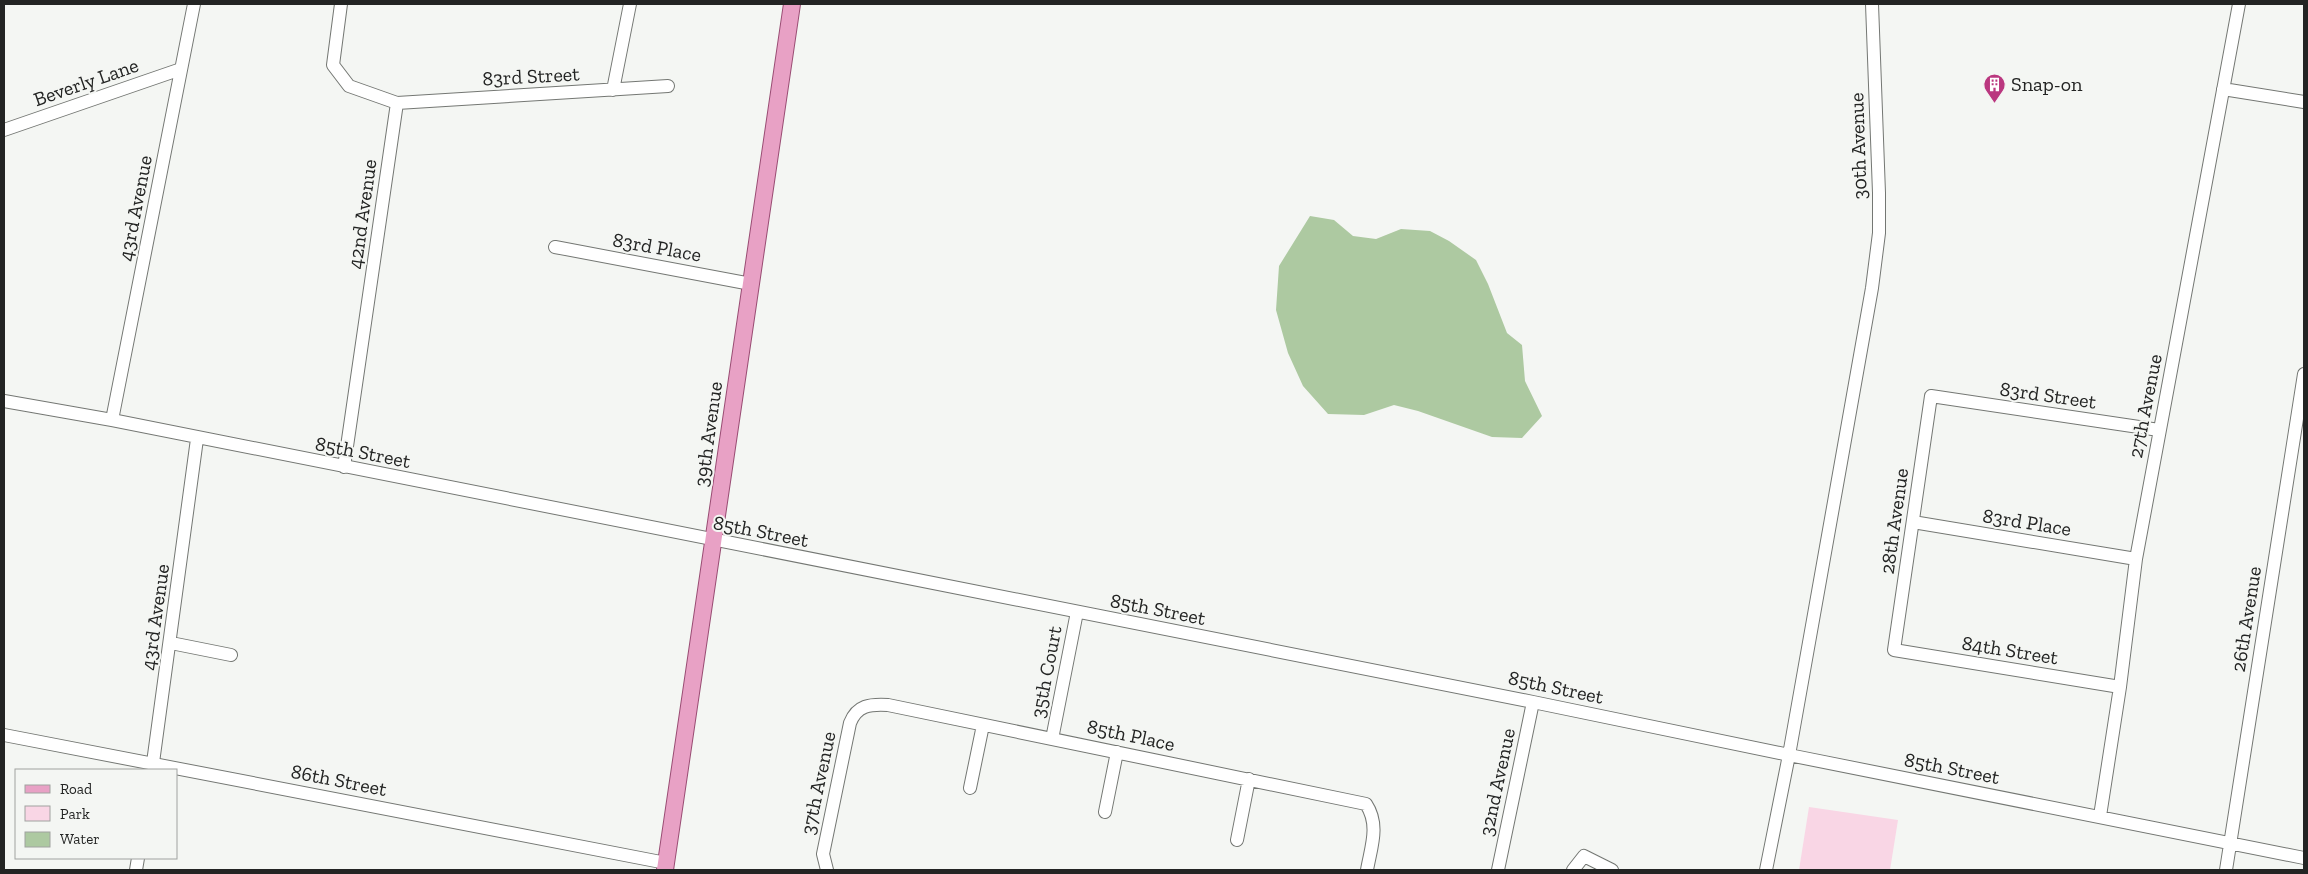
<svg xmlns="http://www.w3.org/2000/svg" width="2308" height="874" viewBox="0 0 2308 874" font-family="'Zilla Slab',serif">
<style>
.green{fill:#f9d6e5}
.water{fill:#adc9a1}
.lines{fill:none;stroke-linecap:round;stroke-linejoin:round}
.minor-casing{stroke:#747773;stroke-width:14}
.major-casing{stroke:#994c73;stroke-width:18}
.minor{stroke:#fff;stroke-width:12}
.major{stroke:#e8a1c5;stroke-width:16}
.labels{text-anchor:middle;dominant-baseline:central;stroke-width:4;stroke-linejoin:round;paint-order:stroke}
.street-label{font-size:20px;fill:#232423;stroke:#f4f6f3}
.poi-label{font-size:20px;fill:#232423;stroke:#f4f6f3;text-anchor:start}
</style>
<rect width="100%" height="100%" fill="#f4f6f3"/>
<path class="green" d="M1809,807L1898,820L1890,870H1799Z"/>
<path class="water" d="M1310,216L1334,220L1353,236L1376,239L1401,229L1430,231L1449,241L1476,260L1488,284L1507,333L1522,345L1525,381L1542,416L1522,438L1492,437L1418,411L1394,405L1364,415L1328,414L1303,386L1288,353L1276,310L1279,266Z"/>
<g class="lines">
<defs>
<path id="minor" d="M341,4L333,65L349,86L397,103L668,86
M2223,89L2304,102
M613,90L630,4
M4,130L181,69
M555,247L751,284
M4,401L112,420L1533,702L1789,755L2304,858
M112,420L194,4
M344,467L397,103
M1913,522L2136,559
M171,643L231,655
M2120,687L1894,650L1931,396L2159,430
M4,735L666,863
M1052,739L1077,612
M152,770L197,439
M970,788L983,725
M1105,812L1117,752
M2100,816L2120,687L2136,559L2239,4
M1237,840L1249,779
M136,870L138,858
M827,870L823,854L850,723C857,705 870,704 888,705L1366,804C1380,825 1371,847 1367,870
M1498,870L1533,702
M1573,870L1584,856L1612,870
M1766,870L1789,755L1872,288L1879,233V193L1872,4
M2226,870L2304,374"/>
<path id="major" d="M665,870L792,4"/>
</defs>
<use href="#minor" class="minor-casing"/>
<use href="#major" class="major-casing"/>
<use href="#minor" class="minor"/>
<use href="#major" class="major"/>
</g>
<defs>
<symbol id="building-pin" viewBox="-11 -11 22 30"><path d="M0 17L-7.5 6A9.5 9.5 0 1 1 7.5 6Z" fill="#ba377f" stroke="#f4f6f3"/><path d="M-4-6H4V6H1V3H-1V6H-4ZM-2.5-4.3h1.7v1.8h-1.7ZM.8-4.3h1.7v1.8H.8ZM-2.5-1h1.7V.8h-1.7ZM.8-1h1.7V.8H.8Z" fill="#fff"/></symbol>
</defs>
<g fill-rule="evenodd">
<use href="#building-pin" x="1982" y="72" width="25" height="34"/>
</g>
<g class="labels">
<g class="street-label">
<text transform="translate(531 76) rotate(-3)">83rd Street</text>
<text transform="translate(86 82) rotate(-19)">Beverly Lane</text>
<text transform="translate(1858 146) rotate(-92)">30th Avenue</text>
<text transform="translate(135 208) rotate(-79)">43rd Avenue</text>
<text transform="translate(362 214) rotate(-82)">42nd Avenue</text>
<text transform="translate(657 247) rotate(10)">83rd Place</text>
<text transform="translate(2048 395) rotate(8)">83rd Street</text>
<text transform="translate(2145 406) rotate(-79)">27th Avenue</text>
<text transform="translate(708 434) rotate(-82)">39th Avenue</text>
<text transform="translate(363 452) rotate(11)">85th Street</text>
<text transform="translate(1894 521) rotate(-82)">28th Avenue</text>
<text transform="translate(2027 522) rotate(9)">83rd Place</text>
<text transform="translate(761 531) rotate(11)">85th Street</text>
<text transform="translate(1158 609) rotate(11)">85th Street</text>
<text transform="translate(155 617) rotate(-82)">43rd Avenue</text>
<text transform="translate(2246 619) rotate(-81)">26th Avenue</text>
<text transform="translate(2010 650) rotate(9)">84th Street</text>
<text transform="translate(1046 672) rotate(-79)">35th Court</text>
<text transform="translate(1556 687) rotate(12)">85th Street</text>
<text transform="translate(1131 735) rotate(12)">85th Place</text>
<text transform="translate(1952 768) rotate(11)">85th Street</text>
<text transform="translate(339 780) rotate(11)">86th Street</text>
<text transform="translate(1497 782) rotate(-78)">32nd Avenue</text>
<text transform="translate(818 783) rotate(-78)">37th Avenue</text>
</g>
<g class="poi-label">
<text x="2011" y="84">Snap-on</text>
</g>
</g>
<rect width="2308" height="874" fill="none" stroke="#232423" stroke-width="10"/>
<rect x="15" y="769" width="162" height="90" fill="#f4f6f3" stroke="#a0a2a0"/>
<rect x="25" y="785" width="25" height="8" fill="#e8a1c5" stroke="#a0a2a0"/>
<text x="60" y="794" font-size="15" fill="#232423">Road</text>
<rect x="25" y="806" width="25" height="15" fill="#f9d6e5" stroke="#a0a2a0"/>
<text x="60" y="819" font-size="15" fill="#232423">Park</text>
<rect x="25" y="832" width="25" height="15" fill="#adc9a1" stroke="#a0a2a0"/>
<text x="60" y="844" font-size="15" fill="#232423">Water</text>
</svg>
